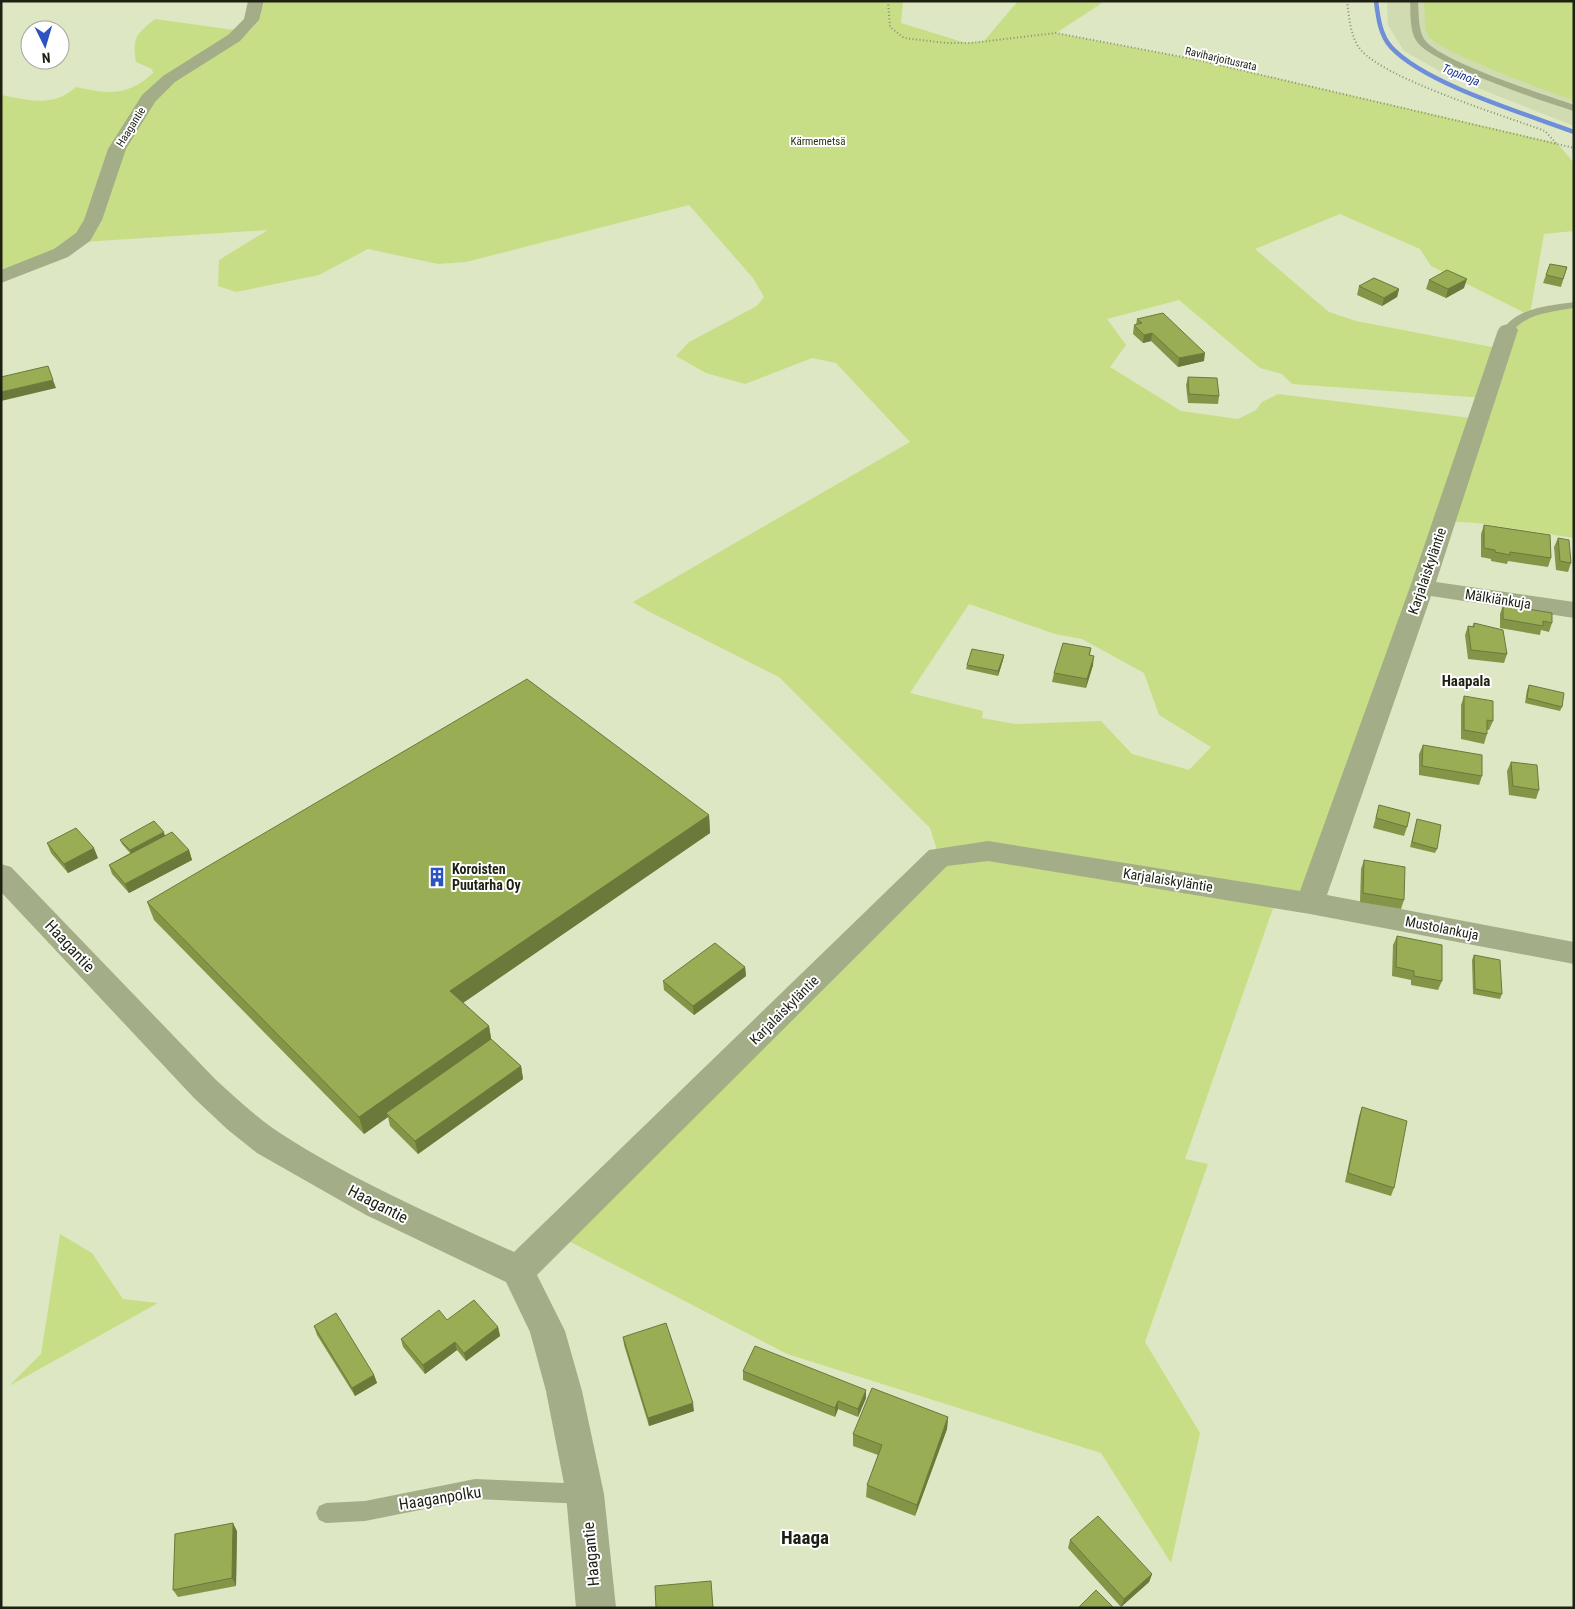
<svg xmlns="http://www.w3.org/2000/svg" width="1575" height="1609" viewBox="0 0 1575 1609" font-family="'Roboto Condensed',sans-serif">
<style>
.built{fill:#d0dbb1}
.green{fill:#c8de86;fill-rule:evenodd}
.lines{fill:none;stroke-linecap:round;stroke-linejoin:round}
.stream{stroke:#6e8ed9;stroke-width:4.5}
.path{stroke:#899076;stroke-width:2;stroke-dasharray:1 2.5;stroke-linecap:butt}
.lane{fill:#a3ad88;fill-rule:evenodd}
.street{fill:#a3ad88;fill-rule:evenodd}
.wall{fill:#849548}
.shaded-wall{fill:#6b793b}
.building{fill:#99ad54;stroke:#6b793b}
.labels{text-anchor:middle;dominant-baseline:central;stroke-width:4;stroke-linejoin:round;paint-order:stroke}
.far-street-label{font-size:11px;fill:#1d2013;stroke:#fff}
.far-park-label{font-size:11px;fill:#2b330d;stroke:#fff}
.far-water-label{font-size:12px;font-style:italic;fill:#19348b;stroke:#fff}
.street-label{font-size:14px;fill:#1d2013;stroke:#fff}
.poi-label{font-size:14px;font-weight:bold;fill:#1d2013;stroke:#fff;text-anchor:start}
.neighbourhood-label{font-size:15px;font-weight:bold;fill:#1d2013;stroke:#fff}
.near-street-label{font-size:16px;fill:#1d2013;stroke:#fff}
.near-quarter-label{font-size:19px;font-weight:bold;fill:#1d2013;stroke:#fff}
</style>
<rect width="100%" height="100%" fill="#dde7c3"/>
<path class="built" d="M1387,1H1574V126L1450,77L1404,51L1388,25Z"/>
<path class="green" d="M265,1H903L901,23L966,43L984,41L1018,1H1091L1102,3L1056,33L1193,59L1557,143L1574,163V231L1544,234L1530,314L1574,305V538L1477,523L1445,521L1310,903L1277,897L1185,1159L1208,1164L1145,1342L1200,1433L1171,1563L1101,1453L787,1354L555,1234L939,857L930,828L779,677L646,610L633,602L910,442L836,363L812,358L745,384L706,373L676,356L689,342L757,306L764,297L753,278L689,205L466,262L438,264L368,249L319,275L236,292L218,286L219,260L268,230L67,243L53,251L1,272V95C29,100 53,108 76,87C108,94 127,97 153,73L152,69L136,62C132,38 136,34 155,19L249,32L257,22ZM1340,214L1420,249L1431,266L1529,315L1508,330L1502,349L1356,321L1329,312L1255,249ZM1179,300L1260,368L1282,374L1292,384L1485,398L1479,419L1278,394L1262,402L1256,410L1238,419L1181,411L1110,367L1126,345L1107,319ZM969,604L1055,634L1082,639L1144,673L1159,715L1211,747L1189,770L1132,754L1101,721L1015,724L982,718L983,711L910,693Z
M1424,1H1574V101C1551,92 1435,51 1428,35C1424,27 1425,11 1424,1Z
M60,1234L92,1253L123,1299L158,1303L9,1386L41,1354Z"/>
<g class="lines">
<path class="stream" d="M1376,1C1378,17 1380,35 1391,47C1425,84 1526,114 1574,132"/>
<path class="path" d="M888,1L890,27L904,38L946,43H971L1056,33L1193,59L1574,148
M1347,1C1349,16 1350,36 1360,49C1384,79 1505,116 1545,131L1556,143"/>
<path class="lane" d="M1410,1H1418C1419,13 1418,29 1424,39C1438,61 1545,95 1574,105V111C1543,102 1436,65 1418,43C1409,32 1411,14 1410,1Z
M1574,302V308C1551,312 1527,313 1512,332H1504L1502,330C1519,307 1548,306 1574,302Z
M475,1479L585,1484L592,1487L595,1494L592,1501L585,1504L475,1499L365,1521L326,1523L319,1520L316,1513L319,1506L326,1503L365,1501Z"/>
<path class="street" d="M248,1H264L259,20L240,41L175,82L155,102L126,149L102,220L90,241L68,257L1,283V270L54,249L76,233L84,220L108,149L142,95L163,76L228,35L244,19Z
M1508,324L1515,326L1518,330L1436,582L1574,602V618L1431,596L1327,895L1574,942V964L1310,914L988,861L947,866L537,1275L565,1331L582,1391L604,1494L616,1608H576L566,1494L546,1391L530,1332L506,1282L366,1215L257,1153L227,1129L194,1098L1,892V864L11,867L216,1080C237,1099 257,1118 280,1133C354,1181 435,1216 514,1252L929,850L988,841L1300,891L1410,587L1498,330L1501,326Z"/>
</g>
<path class="wall" d="M1550,264L1567,267L1561,287L1543,283Z
M1429,280L1464,288L1446,298L1426,289Z
M1359,286L1399,289L1397,297L1382,306L1357,295Z
M1137,319L1204,361L1178,367L1151,341L1143,343L1133,334L1134,325H1136Z
M1188,377L1219,396L1218,404L1188,403L1186,385Z
M1484,525L1551,558L1548,567L1508,561L1507,564L1491,561V559L1481,557V534Z
M1558,538L1571,563L1568,572L1556,570L1554,547Z
M1503,605L1552,623L1549,632L1541,630L1540,635L1500,628V614Z
M1474,623L1507,654L1504,663L1468,659L1465,635L1468,626L1472,627Z
M1091,648L1090,655L1093,665L1086,688L1052,682L1054,673Z
M1004,655L1003,660L998,676L966,669L967,665Z
M1529,685L1562,707L1560,711L1525,703L1527,690Z
M1464,696L1493,721L1489,730H1487V734L1484,744L1461,739V705Z
M1423,745L1482,776L1479,785L1419,775V754Z
M1511,762L1539,790L1536,799L1509,795L1507,771Z
M1379,805L1407,827L1404,836L1373,828Z
M709,815L710,833L463,1003L489,1026L491,1039L521,1066L523,1079L418,1154L390,1126L388,1117L364,1134L154,920L147,902Z
M1417,819L1437,849L1435,853L1410,847Z
M165,835L189,850L192,860L129,893L112,874L109,865L130,853L122,844L120,840Z
M47,843L98,858L68,873L51,853Z
M1364,860L1404,900L1401,909L1360,902L1361,869Z
M1397,936L1442,981L1438,990L1411,985V980L1392,976L1393,945Z
M1474,955L1502,994L1500,999L1473,994L1472,960Z
M745,967L746,976L694,1015L664,990L663,981Z
M1362,1107L1394,1188L1391,1196L1345,1182L1359,1116Z
M447,1320L498,1327L500,1336L466,1361L457,1350L425,1374L403,1347L401,1339Z
M314,1326L374,1375L377,1383L355,1396L317,1335Z
M623,1337L694,1411L649,1426L624,1345Z
M743,1371L866,1398L858,1417L838,1409L835,1417L743,1380Z
M948,1417L947,1429L915,1516L866,1497L867,1485L878,1455L853,1446V1434Z
M237,1531L236,1586L178,1597L173,1590Z
M1070,1540L1152,1574L1149,1582L1121,1607L1068,1548Z"/>
<path class="shaded-wall" d="M1467,279L1464,288L1446,298L1448,289Z
M1399,289L1397,297L1382,306L1384,298Z
M1152,333L1151,341L1143,343L1144,335Z
M1205,353L1204,361L1178,367L1179,358Z
M53,380L56,388L1,401V392Z
M1004,655L1003,660L998,676V671Z
M1094,656L1093,665L1086,688L1087,679Z
M709,815L710,833L454,1009L450,991Z
M164,832L165,836L131,855L130,850Z
M94,848L98,858L68,873L64,864Z
M189,850L192,860L129,893L125,884Z
M745,967L746,976L694,1015L693,1006Z
M489,1026L492,1044L386,1113L388,1117L364,1134L359,1117Z
M521,1066L523,1079L418,1154L415,1141Z
M498,1327L500,1336L466,1361L464,1353Z
M455,1342L457,1350L425,1374L423,1365Z
M374,1375L377,1383L355,1396L352,1388Z
M866,1390V1398L858,1417V1409Z
M838,1401V1409L835,1417V1408Z
M693,1403L694,1411L649,1426L648,1418Z
M948,1417L947,1429L915,1516L917,1505Z
M233,1523L237,1531L236,1586L232,1578Z
M1152,1574L1149,1582L1121,1607L1124,1599Z"/>
<path class="building" d="M1550,264L1567,267L1563,279L1546,275Z
M1447,270L1467,279L1448,289L1429,280Z
M1374,278L1399,289L1384,298L1359,286Z
M1163,313L1205,353L1179,358L1152,333L1144,335L1134,325L1142,323L1137,319Z
M48,366L53,380L1,392V377Z
M1188,377L1217,378L1219,396L1189,394Z
M1484,525L1550,535L1551,558L1510,552V555L1495,552V550L1484,548Z
M1558,538L1569,540L1571,563L1560,561Z
M1503,605L1552,613V623L1543,621V626L1503,619Z
M1474,623L1503,630L1507,654L1471,650L1468,626L1474,627Z
M1063,643L1091,648L1089,655L1094,656L1087,679L1054,673Z
M972,649L1004,655L998,671L967,665Z
M527,679L709,815L450,991L489,1026L359,1117L147,902Z
M1529,685L1564,693L1562,707L1527,698Z
M1464,696L1493,701V721L1487,720V734L1464,730Z
M1423,745L1482,755V776L1422,766Z
M1511,762L1537,765L1539,790L1513,786Z
M1379,805L1410,813L1407,827L1376,818Z
M1417,819L1441,825L1437,849L1412,842Z
M154,821L164,832L130,850L120,840Z
M76,828L94,848L64,864L47,843Z
M172,832L189,850L125,884L109,865Z
M1364,860L1405,867L1404,900L1363,893Z
M1397,936L1442,945V981L1414,976V971L1396,967Z
M715,943L745,967L693,1006L663,981Z
M1474,955L1500,960L1502,994L1475,989Z
M491,1039L521,1066L415,1141L386,1113Z
M1362,1107L1407,1121L1394,1188L1348,1173Z
M474,1300L498,1327L464,1353L455,1342L423,1365L401,1339L439,1310L447,1320Z
M336,1313L374,1375L352,1388L314,1326Z
M666,1323L693,1403L648,1418L623,1337Z
M755,1346L866,1390L858,1409L838,1401L835,1408L743,1371Z
M872,1388L948,1417L917,1505L867,1485L882,1445L853,1434Z
M1098,1516L1152,1574L1124,1599L1070,1540Z
M233,1523L232,1578L173,1590L175,1534Z
M711,1581L713,1608H656L655,1586Z
M1096,1590L1114,1608H1078Z"/>
<defs>
<symbol id="building-bare" viewBox="-9 -9 18 18"><path d="M-4-6H4V6H1V3H-1V6H-4ZM-2.5-4.3h1.7v1.8h-1.7ZM.8-4.3h1.7v1.8H.8ZM-2.5-1h1.7V.8h-1.7ZM.8-1h1.7V.8H.8Z" fill="#2d53c3" stroke="#fff" stroke-width="2.5" paint-order="stroke"/></symbol>
</defs>
<g fill-rule="evenodd">
<use href="#building-bare" x="423" y="863" width="28" height="28"/>
</g>
<g class="labels">
<g class="far-street-label">
<text transform="translate(1221 59) rotate(13)">Raviharjoitusrata</text>
<text transform="translate(131 127) rotate(-58)">Haagantie</text>
</g>
<g class="far-park-label">
<text x="818" y="141">Kärmemetsä</text>
</g>
<g class="far-water-label">
<text transform="translate(1461 75) rotate(22)">Topinoja</text>
</g>
<g class="street-label">
<text transform="translate(1427 571) rotate(-71)">Karjalaiskyläntie</text>
<text transform="translate(1498 599) rotate(9)">Mälkiänkuja</text>
<text transform="translate(1168 880) rotate(9)">Karjalaiskyläntie</text>
<text transform="translate(1442 928) rotate(11)">Mustolankuja</text>
<text transform="translate(784 1010) rotate(-45)">Karjalaiskyläntie</text>
</g>
<g class="poi-label">
<text x="452" y="869">Koroisten<tspan x="452" dy="16">Puutarha Oy</tspan></text>
</g>
<g class="neighbourhood-label">
<text x="1466" y="681">Haapala</text>
</g>
<g class="near-street-label">
<text transform="translate(70 946) rotate(47)">Haagantie</text>
<text transform="translate(378 1204) rotate(27)">Haagantie</text>
<text transform="translate(440 1498) rotate(-9)">Haaganpolku</text>
<text transform="translate(591 1554) rotate(-95)">Haagantie</text>
</g>
<g class="near-quarter-label">
<text x="805" y="1537">Haaga</text>
</g>
</g>
<rect width="1575" height="1609" fill="none" stroke="#1d2013" stroke-width="5"/>
<g transform="translate(45 45) rotate(175)"><circle r="24" fill="#ffffff" stroke="#a5a6a1"/>
<path d="M0-4L9 19L0 12L-9 19Z" fill="#2d53c3"/>
<text y="-8" font-size="14" font-weight="bold" text-anchor="middle" fill="#1d2013">N</text>
</g>
</svg>
